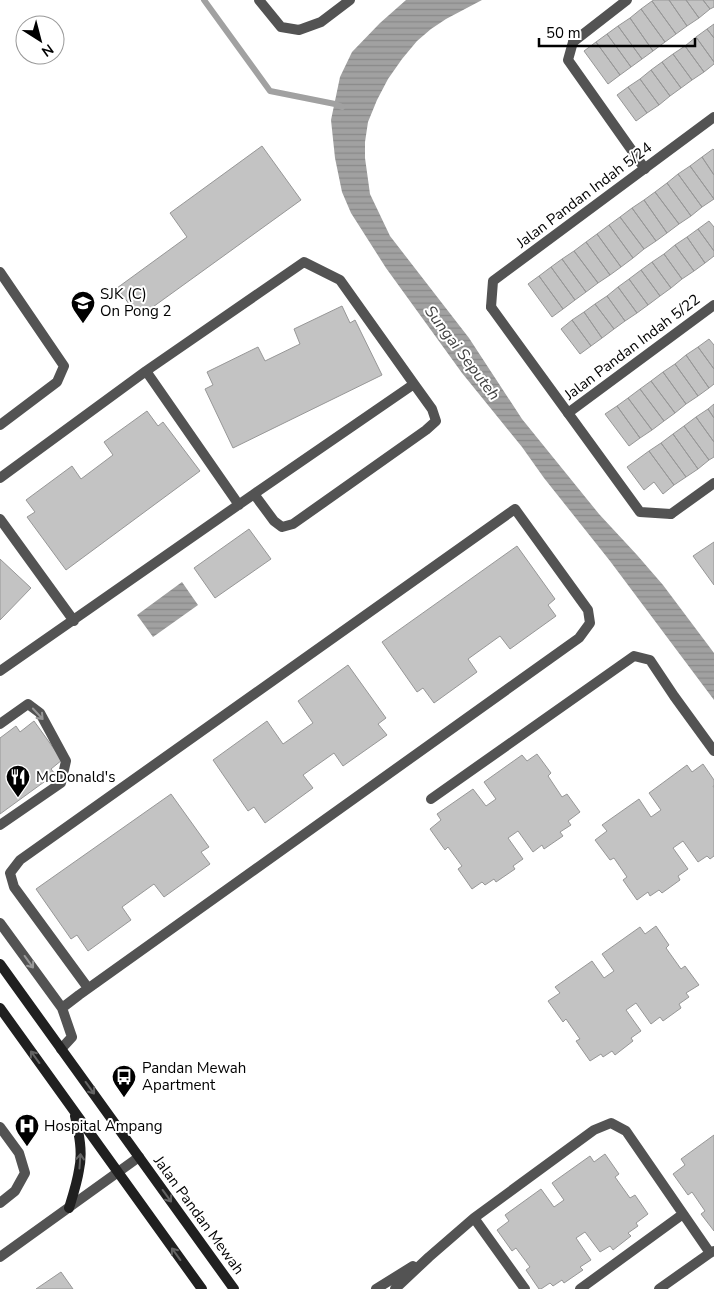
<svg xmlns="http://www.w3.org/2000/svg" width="714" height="1289" viewBox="0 0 714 1289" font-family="'Nunito Sans',sans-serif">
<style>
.water{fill:url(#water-rules)}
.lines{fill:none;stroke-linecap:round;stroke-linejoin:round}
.stream{stroke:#a1a1a1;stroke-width:6}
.building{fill:#c3c3c3;stroke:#979797}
.lane{stroke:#535353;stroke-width:10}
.street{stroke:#535353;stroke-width:10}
.secondary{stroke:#202020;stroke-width:10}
.oneway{stroke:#989898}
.oneway2{stroke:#636363}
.labels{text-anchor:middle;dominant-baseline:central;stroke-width:4;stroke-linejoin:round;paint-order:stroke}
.street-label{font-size:15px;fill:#000;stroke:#fff}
.poi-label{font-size:15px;fill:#000;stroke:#fff;text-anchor:start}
.water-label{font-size:16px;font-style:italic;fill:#424242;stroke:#fff}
</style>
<defs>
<pattern id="water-rules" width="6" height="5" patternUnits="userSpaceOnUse" patternTransform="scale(1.25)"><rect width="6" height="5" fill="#a1a1a1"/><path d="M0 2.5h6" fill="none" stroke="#898989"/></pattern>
</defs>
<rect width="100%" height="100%" fill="#fff"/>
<path class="water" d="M406,0H482L446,19L431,29L417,41L402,59L388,79L377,100L368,122L365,142V158L370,194L390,236L469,338L522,419L599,514L637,555L663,585L714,653V700L610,561L544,478L522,447L462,373L386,268L351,213L342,192L335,158L331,120L340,77L352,52L380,23Z
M182,582L198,605L153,637L137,615Z"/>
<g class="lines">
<path class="stream" d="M204,0L270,91L335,104L342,107"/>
</g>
<path class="building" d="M654,0H669L687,26L676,34L652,1Z
M669,0H686L699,18L687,26Z
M686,0H703L710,9L699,18Z
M703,0H714V7L710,9Z
M652,1L676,34L665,42L641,9Z
M641,9L665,42L653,51L630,18Z
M630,18L653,51L642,59L618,26Z
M714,24V38L707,29Z
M618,26L642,59L631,67L607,34Z
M707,29L714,38V62L696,37Z
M607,34L631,67L620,75L596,42Z
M696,37L714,62V64L704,72L685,46Z
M596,42L620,75L608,84L584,51Z
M685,46L704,72L692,80L673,54Z
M673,54L692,80L681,88L662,62Z
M662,62L681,88L670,96L651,70Z
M651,70L670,96L659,105L640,79Z
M640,79L659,105L647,113L628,87Z
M628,87L647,113L636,121L617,95Z
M262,146L301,200L139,317L117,288L187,237L170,213Z
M713,149L714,150V175L702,157Z
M702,157L714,175V199L690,166Z
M690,166L714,199L702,207L678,174Z
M678,174L702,207L691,216L667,183Z
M667,183L691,216L679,224L655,192Z
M655,192L679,224L667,233L644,200Z
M644,200L667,233L656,241L632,208Z
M632,208L656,241L644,249L620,217Z
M620,217L644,249L633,258L609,225Z
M709,221L714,227V251L698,229Z
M609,225L633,258L621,267L597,234Z
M698,229L714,251V256L705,263L687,237Z
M597,234L621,267L610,275L586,242Z
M687,237L705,263L694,271L675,245Z
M586,242L610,275L598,283L574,251Z
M675,245L694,271L682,279L664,254Z
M574,251L598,283L586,292L562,259Z
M664,254L682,279L671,288L652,262Z
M562,259L586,292L575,300L551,267Z
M652,262L671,288L660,296L641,270Z
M551,267L575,300L563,309L539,276Z
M641,270L660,296L648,305L629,279Z
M539,276L563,309L552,317L528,284Z
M629,279L648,305L637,313L618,287Z
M618,287L637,313L625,321L607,296Z
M607,296L625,321L614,329L595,304Z
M595,304L614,329L602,338L584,312Z
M342,306L350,323L355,320L382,375L233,448L205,389L213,385L207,372L258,347L265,361L300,344L294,329Z
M584,312L602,338L591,346L572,320Z
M572,320L591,346L580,354L561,329Z
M709,339L714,345V369L698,347Z
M698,347L714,369V384L709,388L686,355Z
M686,355L709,388L698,396L675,364Z
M675,364L698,396L686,404L663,372Z
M663,372L686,404L675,413L651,381Z
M651,381L675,413L664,421L640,389Z
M640,389L664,421L652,430L628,398Z
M628,398L652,430L640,438L617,406Z
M714,404V418L708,409Z
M617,406L640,438L629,446L605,414Z
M708,409L714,418V442L696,417Z
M147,411L158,426L163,422L200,471L66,570L27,517L35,512L26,500L72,466L81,479L113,455L104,442Z
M696,417L714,442V457L709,460L684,426Z
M684,426L709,460L698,469L673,434Z
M673,434L698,469L686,477L661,443Z
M661,443L686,477L674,485L649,451Z
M649,451L674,485L663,494L654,482L644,490L627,467Z
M249,529L271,559L215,598L194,568Z
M714,542V585L693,556Z
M517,546L555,599L548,605L556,616L510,649L500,636L468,659L477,672L434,703L423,688L417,692L382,642Z
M0,559L31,588L0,620Z
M348,665L386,718L378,724L387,735L343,766L334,753L303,775L313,788L265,823L254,807L248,811L213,760L267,721L283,744L313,723L298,701Z
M34,721L62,760L51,769L55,774L0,814V738L16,726L20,732Z
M537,754L551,773L548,776L562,797L567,794L580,812L568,821L571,825L560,832L563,836L544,849L542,845L533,852L518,831L508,838L523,859L513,866L515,869L496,882L494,879L485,885L482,882L472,889L458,869L462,866L448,847L445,850L430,829L441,820L437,814L473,789L486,806L496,799L484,782L522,755L527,761Z
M703,764L714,780V786H713L714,788V856L710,859L707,856L698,862L683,841L673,848L688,869L678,876L680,880L662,893L659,890L650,896L648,892L637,900L623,880L627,877L614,858L610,860L595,840L607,831L602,825L639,799L651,817L661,810L649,793L687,765L692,772Z
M171,794L209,847L201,852L210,864L164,897L154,884L122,907L131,920L88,951L77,935L71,939L36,889Z
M656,926L669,945L666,948L681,969L685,966L699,985L686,993L689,997L679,1004L681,1008L663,1021L660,1017L651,1024L636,1003L626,1010L641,1031L631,1038L633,1041L615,1055L612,1051L603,1057L601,1054L590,1061L576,1041L580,1039L566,1019L563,1022L548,1001L560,993L555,987L592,961L604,978L614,971L602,954L640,927L645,934Z
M714,1135V1231L701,1214L705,1211L692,1192L688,1195L673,1174L685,1165L681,1159Z
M605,1154L619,1174L615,1177L630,1198L635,1195L648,1214L636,1223L638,1226L628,1233L631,1236L613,1250L610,1246L600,1252L585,1232L576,1238L591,1260L580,1267L583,1270L564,1283L562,1280L553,1286L550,1283L541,1289H539L526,1270L530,1267L516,1248L512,1251L497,1230L509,1221L505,1215L541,1189L554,1207L564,1200L552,1183L590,1156L594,1162Z
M61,1272L73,1289H36Z"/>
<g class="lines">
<path class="lane" d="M573,42L568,60L645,169
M0,272L64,366L57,382L0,425
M491,307L640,512L671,514
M146,371L239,505
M0,478L146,371L304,262L340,280L414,384L254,494L0,671
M254,494L274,521L282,527L293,524L426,430L436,421L432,409L414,384
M0,519L74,621
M0,724L28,704L40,713L66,761L61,783L0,825
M431,799L634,656L650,660L674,696L714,751
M0,923L62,1008
M61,1049L72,1037L62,1008L79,995L579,638L590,623L588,610L515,509L20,860L10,873L14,887L88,988
M0,1127L19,1153L25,1173L15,1191L0,1203
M474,1218L525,1289
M376,1289L413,1266
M395,1289L429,1257L474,1218L594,1130L611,1123L626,1131L710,1253L714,1251
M580,1289L683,1214
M659,1289L710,1253"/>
<path class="street" d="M259,0L281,27L299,30L321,22L350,0
M573,42L627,0
M491,307L493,281L714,117
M568,413L714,305
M671,514L714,483
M0,1257L139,1157"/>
<path class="secondary" d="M0,964L234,1289
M0,1008L202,1289
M69,1208C73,1195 77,1183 79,1170C83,1152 79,1134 75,1116"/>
</g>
<defs><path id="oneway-shaft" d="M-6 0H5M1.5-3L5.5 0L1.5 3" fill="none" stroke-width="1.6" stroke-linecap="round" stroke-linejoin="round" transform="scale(1.25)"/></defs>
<g class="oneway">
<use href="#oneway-shaft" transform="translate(38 714) rotate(47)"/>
<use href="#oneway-shaft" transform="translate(29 962) rotate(54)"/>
</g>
<g class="oneway2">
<use href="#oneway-shaft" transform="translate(35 1057) rotate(-126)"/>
<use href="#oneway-shaft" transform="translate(90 1088) rotate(54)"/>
<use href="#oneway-shaft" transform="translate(80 1161) rotate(-86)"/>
<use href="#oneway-shaft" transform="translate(167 1196) rotate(54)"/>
<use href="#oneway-shaft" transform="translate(176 1254) rotate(-126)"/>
</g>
<defs>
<symbol id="school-pin" viewBox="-11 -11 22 30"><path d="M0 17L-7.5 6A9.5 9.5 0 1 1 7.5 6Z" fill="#000" stroke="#fff"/><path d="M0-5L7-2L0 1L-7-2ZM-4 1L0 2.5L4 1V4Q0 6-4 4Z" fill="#fff"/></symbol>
<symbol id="restaurant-pin" viewBox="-11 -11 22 30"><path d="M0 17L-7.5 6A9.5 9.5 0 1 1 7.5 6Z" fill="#000" stroke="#fff"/><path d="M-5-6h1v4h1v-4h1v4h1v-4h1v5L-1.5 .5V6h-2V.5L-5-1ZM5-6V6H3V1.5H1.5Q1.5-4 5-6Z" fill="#fff"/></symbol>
<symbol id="bus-pin" viewBox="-11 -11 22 30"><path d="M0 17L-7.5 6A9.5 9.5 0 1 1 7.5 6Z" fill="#000" stroke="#fff"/><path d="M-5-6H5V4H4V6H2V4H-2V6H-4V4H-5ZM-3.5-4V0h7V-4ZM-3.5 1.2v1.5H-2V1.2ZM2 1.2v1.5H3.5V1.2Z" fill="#fff"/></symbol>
<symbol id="hospital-pin" viewBox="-11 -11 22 30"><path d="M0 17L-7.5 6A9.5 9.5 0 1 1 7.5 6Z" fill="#000" stroke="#fff"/><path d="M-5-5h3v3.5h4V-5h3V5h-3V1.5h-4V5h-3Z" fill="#fff"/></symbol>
</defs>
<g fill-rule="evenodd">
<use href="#school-pin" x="69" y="289" width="28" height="38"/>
<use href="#restaurant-pin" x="4" y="763" width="28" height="38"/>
<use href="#bus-pin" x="110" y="1063" width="28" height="38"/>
<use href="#hospital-pin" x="13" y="1112" width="28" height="38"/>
</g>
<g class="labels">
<g class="street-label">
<text transform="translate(584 195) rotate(-37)">Jalan Pandan Indah 5/24</text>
<text transform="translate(632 347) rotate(-37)">Jalan Pandan Indah 5/22</text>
<text transform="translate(199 1215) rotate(54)">Jalan Pandan Mewah</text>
</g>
<g class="poi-label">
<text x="100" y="294">SJK (C)<tspan x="100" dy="17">On Pong 2</tspan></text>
<text x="36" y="777">McDonald's</text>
<text x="142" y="1068">Pandan Mewah<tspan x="142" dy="17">Apartment</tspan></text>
<text x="44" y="1126">Hospital Ampang</text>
</g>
<g class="water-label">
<text transform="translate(462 353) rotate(53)">Sungai Seputeh</text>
</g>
</g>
<g transform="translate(40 40) rotate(144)"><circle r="24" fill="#ffffff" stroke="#999999"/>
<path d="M0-4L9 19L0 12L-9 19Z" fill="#000000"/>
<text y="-8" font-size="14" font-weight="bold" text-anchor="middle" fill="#000000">N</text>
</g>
<path d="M539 38v8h156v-8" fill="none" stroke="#000000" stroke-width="2.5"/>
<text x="546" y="38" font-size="15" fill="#000000" stroke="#ffffff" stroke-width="4" paint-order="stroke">50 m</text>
</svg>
